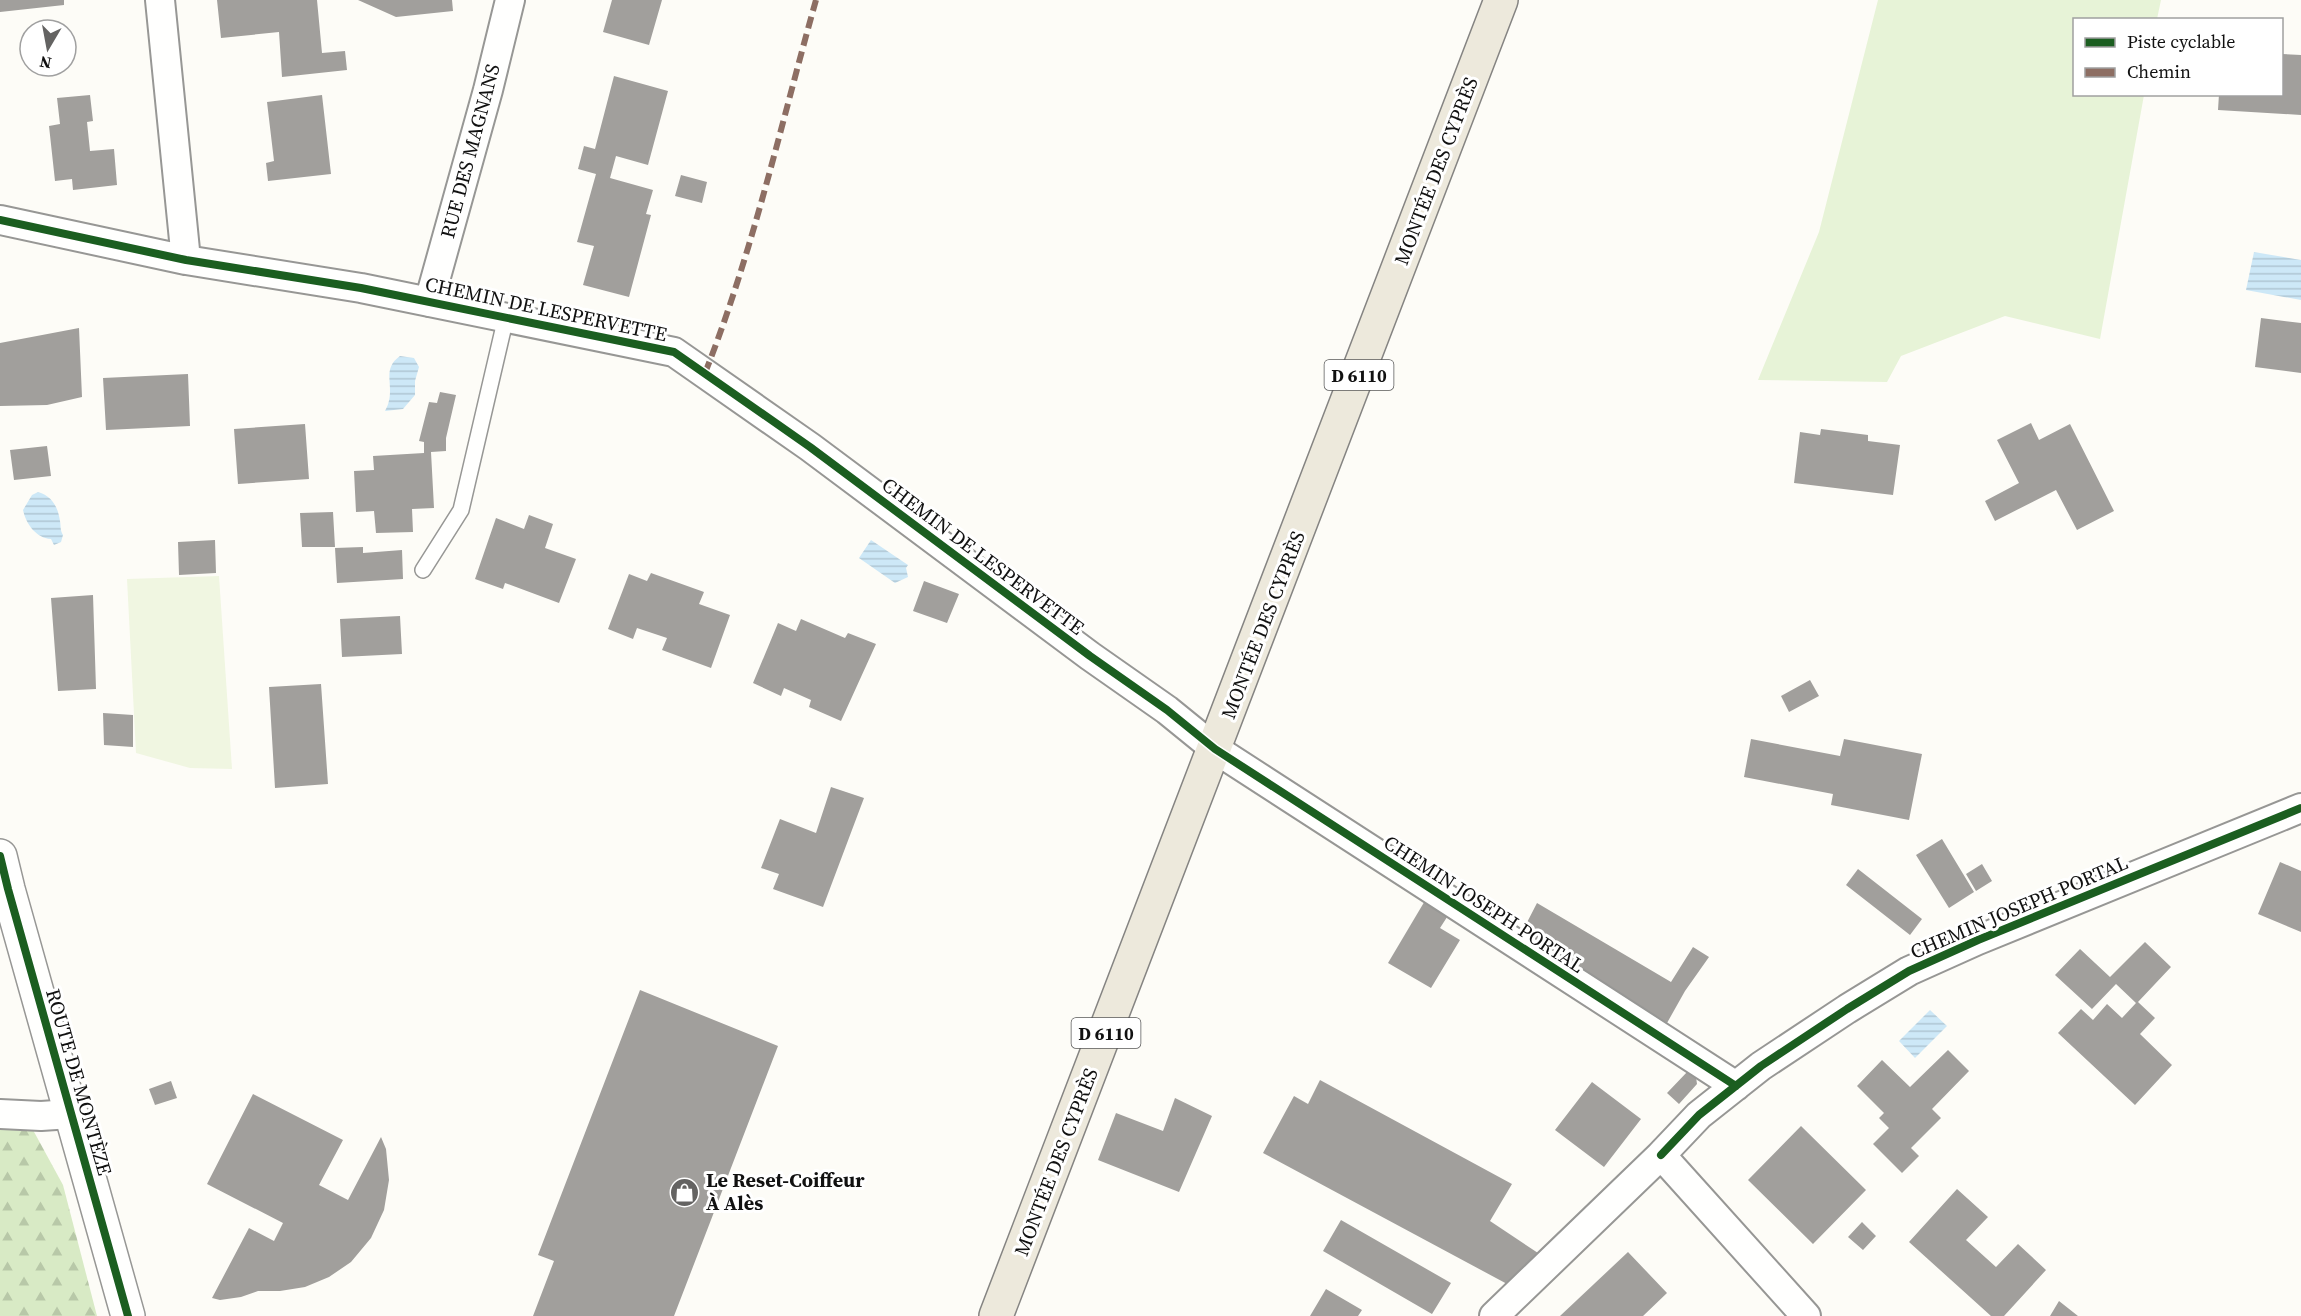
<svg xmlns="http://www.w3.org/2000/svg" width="2301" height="1316" viewBox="0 0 2301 1316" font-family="'Source Serif 4',serif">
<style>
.grass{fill:#e7f3d7}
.forest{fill:url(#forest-firs)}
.pitch{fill:#f0f6e1}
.water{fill:url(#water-rules)}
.building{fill:#a19f9c}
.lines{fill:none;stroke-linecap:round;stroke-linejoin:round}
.service-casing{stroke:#979795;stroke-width:18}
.minor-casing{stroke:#979795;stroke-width:32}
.tertiary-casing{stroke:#979795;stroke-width:36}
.primary-casing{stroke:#858482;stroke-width:36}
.service{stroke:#fffffe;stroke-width:15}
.minor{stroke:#fffffe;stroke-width:28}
.tertiary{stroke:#fffffe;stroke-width:33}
.primary{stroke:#ede9dc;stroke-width:33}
.quiet{stroke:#8d6e63;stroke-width:6;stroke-dasharray:12 6;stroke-linecap:butt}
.cycleway-casing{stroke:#fff;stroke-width:11}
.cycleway{stroke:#1b5e20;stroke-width:8}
.labels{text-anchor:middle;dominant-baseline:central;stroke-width:6;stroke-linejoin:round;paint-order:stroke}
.shield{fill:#fff;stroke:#585858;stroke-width:1.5}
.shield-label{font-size:18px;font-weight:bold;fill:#111}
.street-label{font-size:20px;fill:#111;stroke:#fff}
.poi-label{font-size:20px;font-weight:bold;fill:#111;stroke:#fff;text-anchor:start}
</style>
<defs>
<pattern id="forest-firs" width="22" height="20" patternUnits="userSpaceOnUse" patternTransform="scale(1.5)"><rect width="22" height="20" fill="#d8eac5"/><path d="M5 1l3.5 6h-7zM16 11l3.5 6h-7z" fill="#b8c8a8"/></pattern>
<pattern id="water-rules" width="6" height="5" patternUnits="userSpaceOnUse" patternTransform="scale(1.5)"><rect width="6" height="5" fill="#cde8f7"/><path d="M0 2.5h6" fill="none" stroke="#afc6d3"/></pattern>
</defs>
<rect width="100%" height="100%" fill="#fdfcf7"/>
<path class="grass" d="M1878,0H2161L2157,19L2074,20V94L2144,95L2100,339L2005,316L1901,356L1887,382L1758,380L1819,232Z"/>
<path class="forest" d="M0,1126L33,1130L63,1185L97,1316H0Z"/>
<path class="pitch" d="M219,576L232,769L190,768L136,753L127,579Z"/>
<path class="water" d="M2254,252L2301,260V300L2246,290Z
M400,356L414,358L419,367L415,381V395L403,409L385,411C398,388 379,371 400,356Z
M38,492C52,496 58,507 60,521C61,527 60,530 63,535L61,542L54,545L51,539C36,538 26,524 23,510L32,495Z
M871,540L908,565L906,568L908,577L895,583L859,558Z
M1930,1010L1947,1026L1915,1058L1899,1041Z"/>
<path class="building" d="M0,0H64V5L0,12Z
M217,0H317L322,53L345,51L347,70L282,77L279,32L221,38Z
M358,0H452L453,11L396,17Z
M612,0H662L649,45L603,32Z
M2282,54L2301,55V115L2218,110L2219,94H2282Z
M614,76L668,91L648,165L616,156L610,178L653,190L646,214L651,215L629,297L583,285L594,246L577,242L596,174L578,169L584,146L595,149Z
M90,95L93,121L87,122L90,151L114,149L117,185L73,190L72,179L55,181L49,126L60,124L57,98Z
M322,95L331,174L268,181L266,163L274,161L267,102Z
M681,175L707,182L702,203L675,196Z
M2261,318L2301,323V373L2255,367Z
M79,328L82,397L47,405L0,406V343Z
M188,374L190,426L106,430L103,378Z
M440,392L456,395L446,438V451L431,452L434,508L412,509L413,532L376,533L374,511L356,512L354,471L374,470L373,456L424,453V442L419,441L429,402L437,403Z
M2031,423L2039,440L2070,424L2114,511L2077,530L2056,490L1995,521L1985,501L2019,483L1997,440Z
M305,424L309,479L238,484L234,429Z
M1821,429L1868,435V441L1900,445L1893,495L1794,483L1800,432L1820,435Z
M47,446L51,476L14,480L10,450Z
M333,512L335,547H302L300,513Z
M529,515L553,524L545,548L576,559L559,603L505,583L503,589L475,579L496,518L524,529Z
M215,540L216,573L179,575L178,542Z
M363,547V553L402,550L403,579L337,583L335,548Z
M651,573L704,592L699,604L730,615L711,668L662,650L667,638L637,628L633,639L608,629L629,574L647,581Z
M924,581L959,594L947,623L913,611Z
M93,595L96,689L58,691L51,598Z
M400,616L402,654L342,657L340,619Z
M801,619L845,638L848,633L876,644L841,721L809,707L811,700L784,688L781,696L753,683L778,623L796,631Z
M1810,680L1819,696L1789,712L1781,696Z
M321,684L328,784L275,788L269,687Z
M103,713L133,715V747L104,745Z
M1751,739L1840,756L1844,739L1922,754L1909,820L1831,805L1833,794L1744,777Z
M831,787L864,798L823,907L773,889L779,874L761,868L780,819L816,833Z
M1942,839L1974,892L1949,908L1916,855Z
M2280,862L2301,871V932L2258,914Z
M1982,864L1992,881L1976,891L1966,874Z
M1858,869L1922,919L1910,935L1846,885Z
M1426,899L1449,914L1440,928L1460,940L1431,988L1388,963Z
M1537,903L1671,982L1693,947L1709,957L1685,991L1667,1023L1521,934Z
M2145,942L2171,967L2138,1002L2155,1018L2140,1034L2172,1065L2135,1105L2058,1033L2081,1009L2093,1020L2107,1004L2122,1018L2136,1003L2116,984L2092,1009L2055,975L2080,949L2110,977Z
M640,990L778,1046L674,1316H533L554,1261L538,1255Z
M1948,1050L1969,1071L1932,1109L1941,1118L1911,1148L1919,1156L1902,1173L1873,1144L1889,1128L1879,1118L1884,1113L1857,1086L1882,1060L1910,1087Z
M1688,1071L1696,1077L1697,1084L1679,1104L1667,1093Z
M1320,1080L1512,1184L1490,1221L1538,1253L1509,1285L1263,1153L1294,1096L1308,1104Z
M171,1081L177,1098L155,1105L149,1089Z
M1592,1082L1641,1119L1604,1167L1555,1130Z
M253,1094L343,1140L319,1185L348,1200L381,1137L386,1149L389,1180L384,1210L371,1238L351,1262L329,1277L305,1287L280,1291H258L241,1297L220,1300L212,1298L249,1228L274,1241L283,1223L207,1184Z
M1175,1098L1212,1116L1179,1192L1098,1160L1116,1113L1163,1131Z
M1801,1126L1866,1190L1813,1244L1748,1180Z
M1957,1189L1988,1217L1966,1240L1996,1267L2018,1244L2046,1270L2004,1316H1991L1909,1242Z
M1341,1220L1451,1283L1432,1314L1323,1251Z
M1862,1222L1876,1236L1863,1250L1848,1237Z
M1628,1252L1667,1293L1643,1316H1560Z
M1326,1289L1362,1310L1358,1316H1310Z
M2059,1301L2078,1316H2050Z"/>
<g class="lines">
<defs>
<path id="service" d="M423,570L461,510L506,317"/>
<path id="minor" d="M160,0L186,260
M0,220L186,260L361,288L674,352L810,447L1090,656L1167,710L1215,749L1736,1086
M429,302L488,90L510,0
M0,1114L41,1116L71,1114
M1661,1155L1699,1115L1761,1066L1847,1009L1909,971L1978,940L2301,808
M1494,1316L1661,1155L1806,1316"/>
<path id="tertiary" d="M0,856L8,889L128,1316"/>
<path id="primary" d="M996,1316L1501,0"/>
</defs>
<use href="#service" class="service-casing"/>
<use href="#minor" class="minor-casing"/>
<use href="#tertiary" class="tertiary-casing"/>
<use href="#primary" class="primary-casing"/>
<use href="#service" class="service"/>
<use href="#minor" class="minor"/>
<use href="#tertiary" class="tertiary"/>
<use href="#primary" class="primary"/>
<path class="quiet" d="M705,373C753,252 781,124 816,0"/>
<defs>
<path id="cycleway" d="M0,220L186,260L361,288L674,352L810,447L1090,656L1167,710L1215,749L1736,1086
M0,856L8,889L128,1316
M1661,1155L1699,1115L1761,1066L1847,1009L1909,971L1978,940L2301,808"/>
</defs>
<use href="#cycleway" class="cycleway-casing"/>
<use href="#cycleway" class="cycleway"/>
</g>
<defs>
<symbol id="shop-disc" viewBox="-11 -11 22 22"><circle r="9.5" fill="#646362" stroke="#fff"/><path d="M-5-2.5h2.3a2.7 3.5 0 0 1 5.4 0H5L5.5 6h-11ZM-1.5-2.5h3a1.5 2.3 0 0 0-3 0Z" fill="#fff"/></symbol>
</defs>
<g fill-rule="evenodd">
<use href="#shop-disc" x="668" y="1176" width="33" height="33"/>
</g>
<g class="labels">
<g class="shield">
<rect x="1324.5" y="360" width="69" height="30" rx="4.5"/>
<rect x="1071.5" y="1018" width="69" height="30" rx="4.5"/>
</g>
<g class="shield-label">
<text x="1359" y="375">D 6110</text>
<text x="1106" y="1033">D 6110</text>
</g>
<g class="street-label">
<text transform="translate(470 151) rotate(-75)">RUE DES MAGNANS</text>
<text transform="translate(1436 171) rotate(-69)">MONTÉE DES CYPRÈS</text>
<text transform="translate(546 309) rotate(12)">CHEMIN DE LESPERVETTE</text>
<text transform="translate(983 556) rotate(37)">CHEMIN DE LESPERVETTE</text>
<text transform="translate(1263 625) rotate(-69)">MONTÉE DES CYPRÈS</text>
<text transform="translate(1484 904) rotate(33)">CHEMIN JOSEPH PORTAL</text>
<text transform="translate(2019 907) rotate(-23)">CHEMIN JOSEPH PORTAL</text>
<text transform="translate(79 1082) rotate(74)">ROUTE DE MONTÈZE</text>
<text transform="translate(1056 1162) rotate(-69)">MONTÉE DES CYPRÈS</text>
</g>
<g class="poi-label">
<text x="706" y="1180">Le Reset-Coiffeur<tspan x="706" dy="23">À Alès</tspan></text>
</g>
</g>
<rect x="2073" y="18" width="210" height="78" fill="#ffffff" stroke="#a0a0a0" stroke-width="1.5"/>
<rect x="2085" y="38" width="30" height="9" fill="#1b5e20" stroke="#a0a0a0" stroke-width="1.5"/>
<text x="2127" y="48" font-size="18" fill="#111111">Piste cyclable</text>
<rect x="2085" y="68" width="30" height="9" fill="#8d6e63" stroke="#a0a0a0" stroke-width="1.5"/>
<text x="2127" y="78" font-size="18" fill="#111111">Chemin</text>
<g transform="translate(48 48) rotate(190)"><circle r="28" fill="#ffffff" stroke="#a0a0a0" stroke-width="1.5"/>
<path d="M0-4.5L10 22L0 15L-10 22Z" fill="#646362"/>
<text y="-9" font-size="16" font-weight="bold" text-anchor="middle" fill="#111111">N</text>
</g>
</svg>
